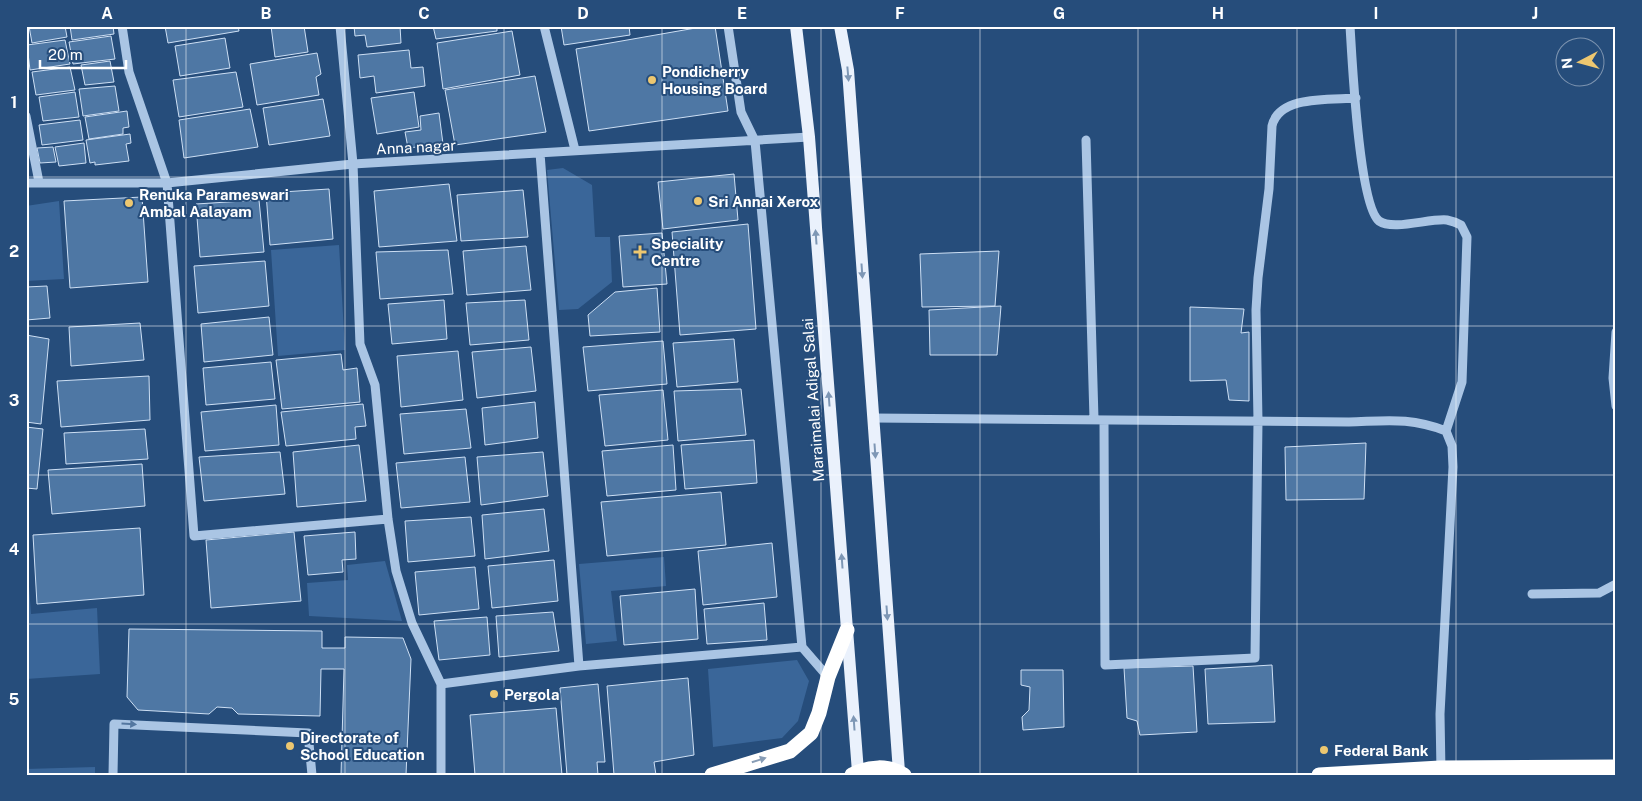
<svg xmlns="http://www.w3.org/2000/svg" width="1642" height="801" viewBox="0 0 1642 801" font-family="'Public Sans',sans-serif">
<style>
.green{fill:#3a6699}
.building{fill:#4e77a4;stroke:#cddff4}
.lines{fill:none;stroke-linecap:round;stroke-linejoin:round}
.minor{stroke:#aac5e4;stroke-width:9}
.major{stroke:#eaf1fc;stroke-width:12}
.highway{stroke:#fff;stroke-width:15}
.oneway{fill:#7e97b5}
.oneway2{fill:#5477a0}
.oneway3{fill:#889db6}
.grid{fill:none;stroke:#fff;stroke-width:1;stroke-opacity:0.55}
.poi-dot{fill:#edc770;stroke:#264d7b;stroke-width:2}
.labels{text-anchor:middle;dominant-baseline:central;stroke-width:4;stroke-linejoin:round;paint-order:stroke}
.poi-label{font-size:15px;font-weight:bold;fill:#fff;stroke:#264d7b;text-anchor:start}
.street-label{font-size:15px;fill:#fff;stroke:#264d7b}
.neatline{fill:none;stroke:#fff;stroke-width:2}
.grid-label{font-size:16px;text-anchor:middle;font-weight:bold;fill:#fff}
</style>
<rect width="100%" height="100%" fill="#264d7b"/>
<path class="green" d="M563,168L592,185L595,237H610L612,282L578,309L559,310L547,170Z
M59,201L64,279L26,281V206Z
M339,245L345,350L278,356L271,250Z
M26,545L31,614L97,608L100,674L26,679Z
M664,557L666,586L611,591L617,641L586,644L579,564Z
M385,561L402,621L309,616L307,583L348,580L347,565Z
M797,660L809,681L798,721L782,738L713,747L708,669Z
M95,767V775H26V769Z"/>
<path class="building" d="M29,26H65L67,37L32,43Z
M70,26H113L114,34L72,40Z
M165,26H238L239,31L168,43Z
M271,26H304L308,52L275,57Z
M354,26H400L401,43L367,47L365,35L355,36Z
M433,26H497V31L436,39Z
M561,26H629L630,35L564,45Z
M707,26H715L728,111L589,131L576,49Z
M512,31L520,75L443,89L437,43Z
M111,36L115,59L73,64L69,42Z
M225,38L230,68L180,76L175,46Z
M65,40L70,64L30,70L27,45Z
M409,50L411,68L423,67L425,86L376,93L374,76L360,78L358,55Z
M317,53L321,74L316,77L319,95L257,105L250,64Z
M110,61L114,82L85,85L81,65Z
M70,67L75,90L36,95L32,72Z
M236,72L243,107L179,117L173,80Z
M535,76L546,132L455,145L445,90Z
M115,86L119,111L83,116L79,89Z
M75,92L79,117L43,121L39,97Z
M414,92L419,127L377,134L371,98Z
M323,99L330,136L269,145L263,108Z
M250,109L258,147L184,158L179,120Z
M127,111L129,127L123,128V134L89,139L85,117Z
M439,113L443,144L408,148L405,132L421,130L420,116Z
M80,120L83,140L42,145L39,125Z
M130,134L131,143L126,144L129,161L95,165V162L90,163L86,140Z
M84,143L86,163L59,166L55,147Z
M53,147L56,162L40,163L37,148Z
M734,174L738,220L663,229L658,182Z
M449,184L457,241L379,247L374,191Z
M329,189L333,239L270,245L266,193Z
M523,190L528,237L461,241L457,195Z
M142,197L148,282L70,288L64,201Z
M259,200L264,252L200,257L196,204Z
M748,224L756,329L680,335L672,232Z
M662,233L667,284L623,287L619,236Z
M526,246L531,290L467,295L463,251Z
M448,250L453,294L380,299L376,252Z
M999,251L995,306L922,307L920,254Z
M265,261L269,306L198,313L194,266Z
M47,286L50,318L26,320V287Z
M657,288L660,332L590,336L588,315L615,292Z
M444,300L447,339L392,344L388,304Z
M525,300L529,340L470,345L466,303Z
M1001,306L997,355H930L929,310Z
M1190,307L1244,309L1241,333L1249,332V401L1229,400L1226,380L1190,381Z
M269,317L273,355L204,362L201,324Z
M140,323L144,360L71,366L69,327Z
M26,335L49,339L41,424L26,422Z
M734,339L738,382L677,387L673,343Z
M663,341L667,384L588,391L583,347Z
M531,347L536,391L477,398L472,352Z
M458,351L463,400L401,407L397,356Z
M341,354L343,370L357,368L360,402L282,409L276,360Z
M271,362L275,399L206,405L203,368Z
M149,376L150,420L61,427L57,381Z
M741,389L746,435L678,441L674,391Z
M663,390L668,440L605,446L599,395Z
M535,402L538,438L485,445L482,408Z
M363,404L366,426L355,427L356,439L286,446L281,412Z
M276,405L279,445L205,451L201,412Z
M466,409L471,448L404,454L400,414Z
M26,427L43,429L37,489L26,488Z
M145,429L148,459L66,464L64,433Z
M754,440L757,483L685,489L681,445Z
M1366,443L1364,499L1286,500L1285,447Z
M359,445L366,501L297,507L293,452Z
M673,445L676,490L607,496L602,451Z
M280,452L285,494L204,501L199,457Z
M543,452L548,496L481,505L477,457Z
M465,457L470,502L401,508L396,463Z
M142,464L145,506L52,514L48,470Z
M721,492L726,545L607,556L601,502Z
M544,509L549,551L485,559L482,515Z
M471,517L475,556L408,562L405,521Z
M140,528L144,595L37,604L33,535Z
M294,532L301,601L211,608L206,540Z
M355,532L356,559L342,560L343,572L308,575L304,536Z
M772,543L777,597L703,605L698,551Z
M554,560L558,601L492,608L488,566Z
M475,567L479,609L419,615L415,572Z
M695,589L698,639L624,645L620,596Z
M764,603L767,640L707,644L704,609Z
M553,612L559,651L499,657L496,616Z
M487,617L490,655L439,660L434,621Z
M129,629L322,631V648H345V637L403,638L411,659L406,775H341L344,669H321L320,716L238,714L232,708L217,707L209,714L138,710L127,697Z
M1272,665L1275,722L1208,724L1205,669Z
M1193,666L1197,732L1140,735L1137,721L1127,718L1124,668Z
M1021,670H1063L1064,727L1023,730L1022,717L1029,710L1030,687L1021,685Z
M688,678L694,755L654,762L656,775H614L607,686Z
M598,684L605,762H597L598,775H567L560,688Z
M556,708L562,775H475L470,715Z"/>
<g class="lines">
<path class="minor" d="M122,26L129,72L167,183L194,536L388,519
M340,26L353,164L360,344L375,385L388,519L396,571L412,623L441,684
M544,26L575,150
M728,26L741,112L755,141L802,647L828,677
M1350,26C1352,58 1359,205 1379,221C1393,231 1430,218 1447,220C1452,221 1457,223 1461,225L1467,237L1462,382L1446,431
M26,116L39,182
M1086,140L1094,419
M540,153L579,666
M26,183H167L353,164L809,137
M1616,332L1613,378L1616,406
M873,418L1349,422C1387,421 1409,417 1446,431L1452,446L1453,467L1440,714L1441,771
M1104,420L1105,665L1255,658L1258,421L1256,310L1258,278L1269,189L1272,126C1279,95 1331,100 1356,98
M1532,594L1599,593L1616,584
M113,775L114,724L308,733L312,775
M441,775V684L579,666L802,647"/>
<path class="major" d="M796,26L809,137L858,772
M840,26L848,70L899,772"/>
<path class="highway" d="M712,775L790,751L811,733L819,713L828,677L847,630
M852,775C869,766 888,765 904,775
M1319,775L1440,768L1616,767"/>
</g>
<defs><path id="oneway-solid" d="M-6-.8H1V-3.2L6.5 0L1 3.2V.8H-6Z" transform="scale(1.25)"/></defs>
<g class="oneway">
<use href="#oneway-solid" transform="translate(848 74) rotate(85)"/>
<use href="#oneway-solid" transform="translate(816 237) rotate(-94)"/>
<use href="#oneway-solid" transform="translate(862 271) rotate(86)"/>
<use href="#oneway-solid" transform="translate(829 399) rotate(-94)"/>
<use href="#oneway-solid" transform="translate(875 451) rotate(86)"/>
<use href="#oneway-solid" transform="translate(842 561) rotate(-94)"/>
<use href="#oneway-solid" transform="translate(887 613) rotate(86)"/>
<use href="#oneway-solid" transform="translate(854 723) rotate(-94)"/>
</g>
<use class="oneway2" href="#oneway-solid" transform="translate(129 724) rotate(3)"/>
<use class="oneway3" href="#oneway-solid" transform="translate(759 760) rotate(-17)"/>
<path class="grid" d="M186,26V775M345,26V775M504,26V775M662,26V775M821,26V775M980,26V775M1138,26V775M1297,26V775M1456,26V775M26,177H1616M26,326H1616M26,475H1616M26,624H1616"/>
<g class="poi-dot">
<circle cx="652" cy="80" r="5"/>
<circle cx="698" cy="201" r="5"/>
<circle cx="129" cy="203" r="5"/>
<path d="M637.5 244.5h5v5h5v5h-5v5h-5v-5h-5v-5h5z"/>
<circle cx="494" cy="694" r="5"/>
<circle cx="290" cy="746" r="5"/>
<circle cx="1324" cy="750" r="5"/>
</g>
<g class="labels">
<g class="poi-label">
<text x="662" y="71">Pondicherry<tspan x="662" dy="17">Housing Board</tspan></text>
<text x="139" y="194">Renuka Parameswari<tspan x="139" dy="17">Ambal Aalayam</tspan></text>
<text x="708" y="201">Sri Annai Xerox</text>
<text x="651" y="243">Speciality<tspan x="651" dy="17">Centre</tspan></text>
<text x="504" y="694">Pergola</text>
<text x="300" y="737">Directorate of<tspan x="300" dy="17">School Education</tspan></text>
<text x="1334" y="750">Federal Bank</text>
</g>
<g class="street-label">
<text transform="translate(416 147) rotate(-3)">Anna nagar</text>
<text transform="translate(813 400) rotate(-94)">Maraimalai Adigal Salai</text>
</g>
</g>
<rect width="1642" height="801" fill="none" stroke="#264d7b" stroke-width="55"/>
<g transform="translate(1580 62) rotate(264)"><circle r="24" fill="#264d7b" stroke="#7d94b0"/>
<path d="M0-4L9 19L0 12L-9 19Z" fill="#edc770"/>
<text y="-8" font-size="14" font-weight="bold" text-anchor="middle" fill="#ffffff">N</text>
</g>
<path d="M40 60v8h86v-8" fill="none" stroke="#ffffff" stroke-width="2.5"/>
<text x="48" y="60" font-size="15" fill="#ffffff" stroke="#264d7b" stroke-width="4" paint-order="stroke">20 m</text>
<rect x="28" y="28" width="1586" height="746" class="neatline"/>
<g class="grid-label">
<text x="107" y="19">A</text>
<text x="266" y="19">B</text>
<text x="424" y="19">C</text>
<text x="583" y="19">D</text>
<text x="742" y="19">E</text>
<text x="900" y="19">F</text>
<text x="1059" y="19">G</text>
<text x="1218" y="19">H</text>
<text x="1376" y="19">I</text>
<text x="1535" y="19">J</text>
<text x="14" y="108">1</text>
<text x="14" y="257">2</text>
<text x="14" y="406">3</text>
<text x="14" y="555">4</text>
<text x="14" y="705">5</text>
</g>
</svg>
